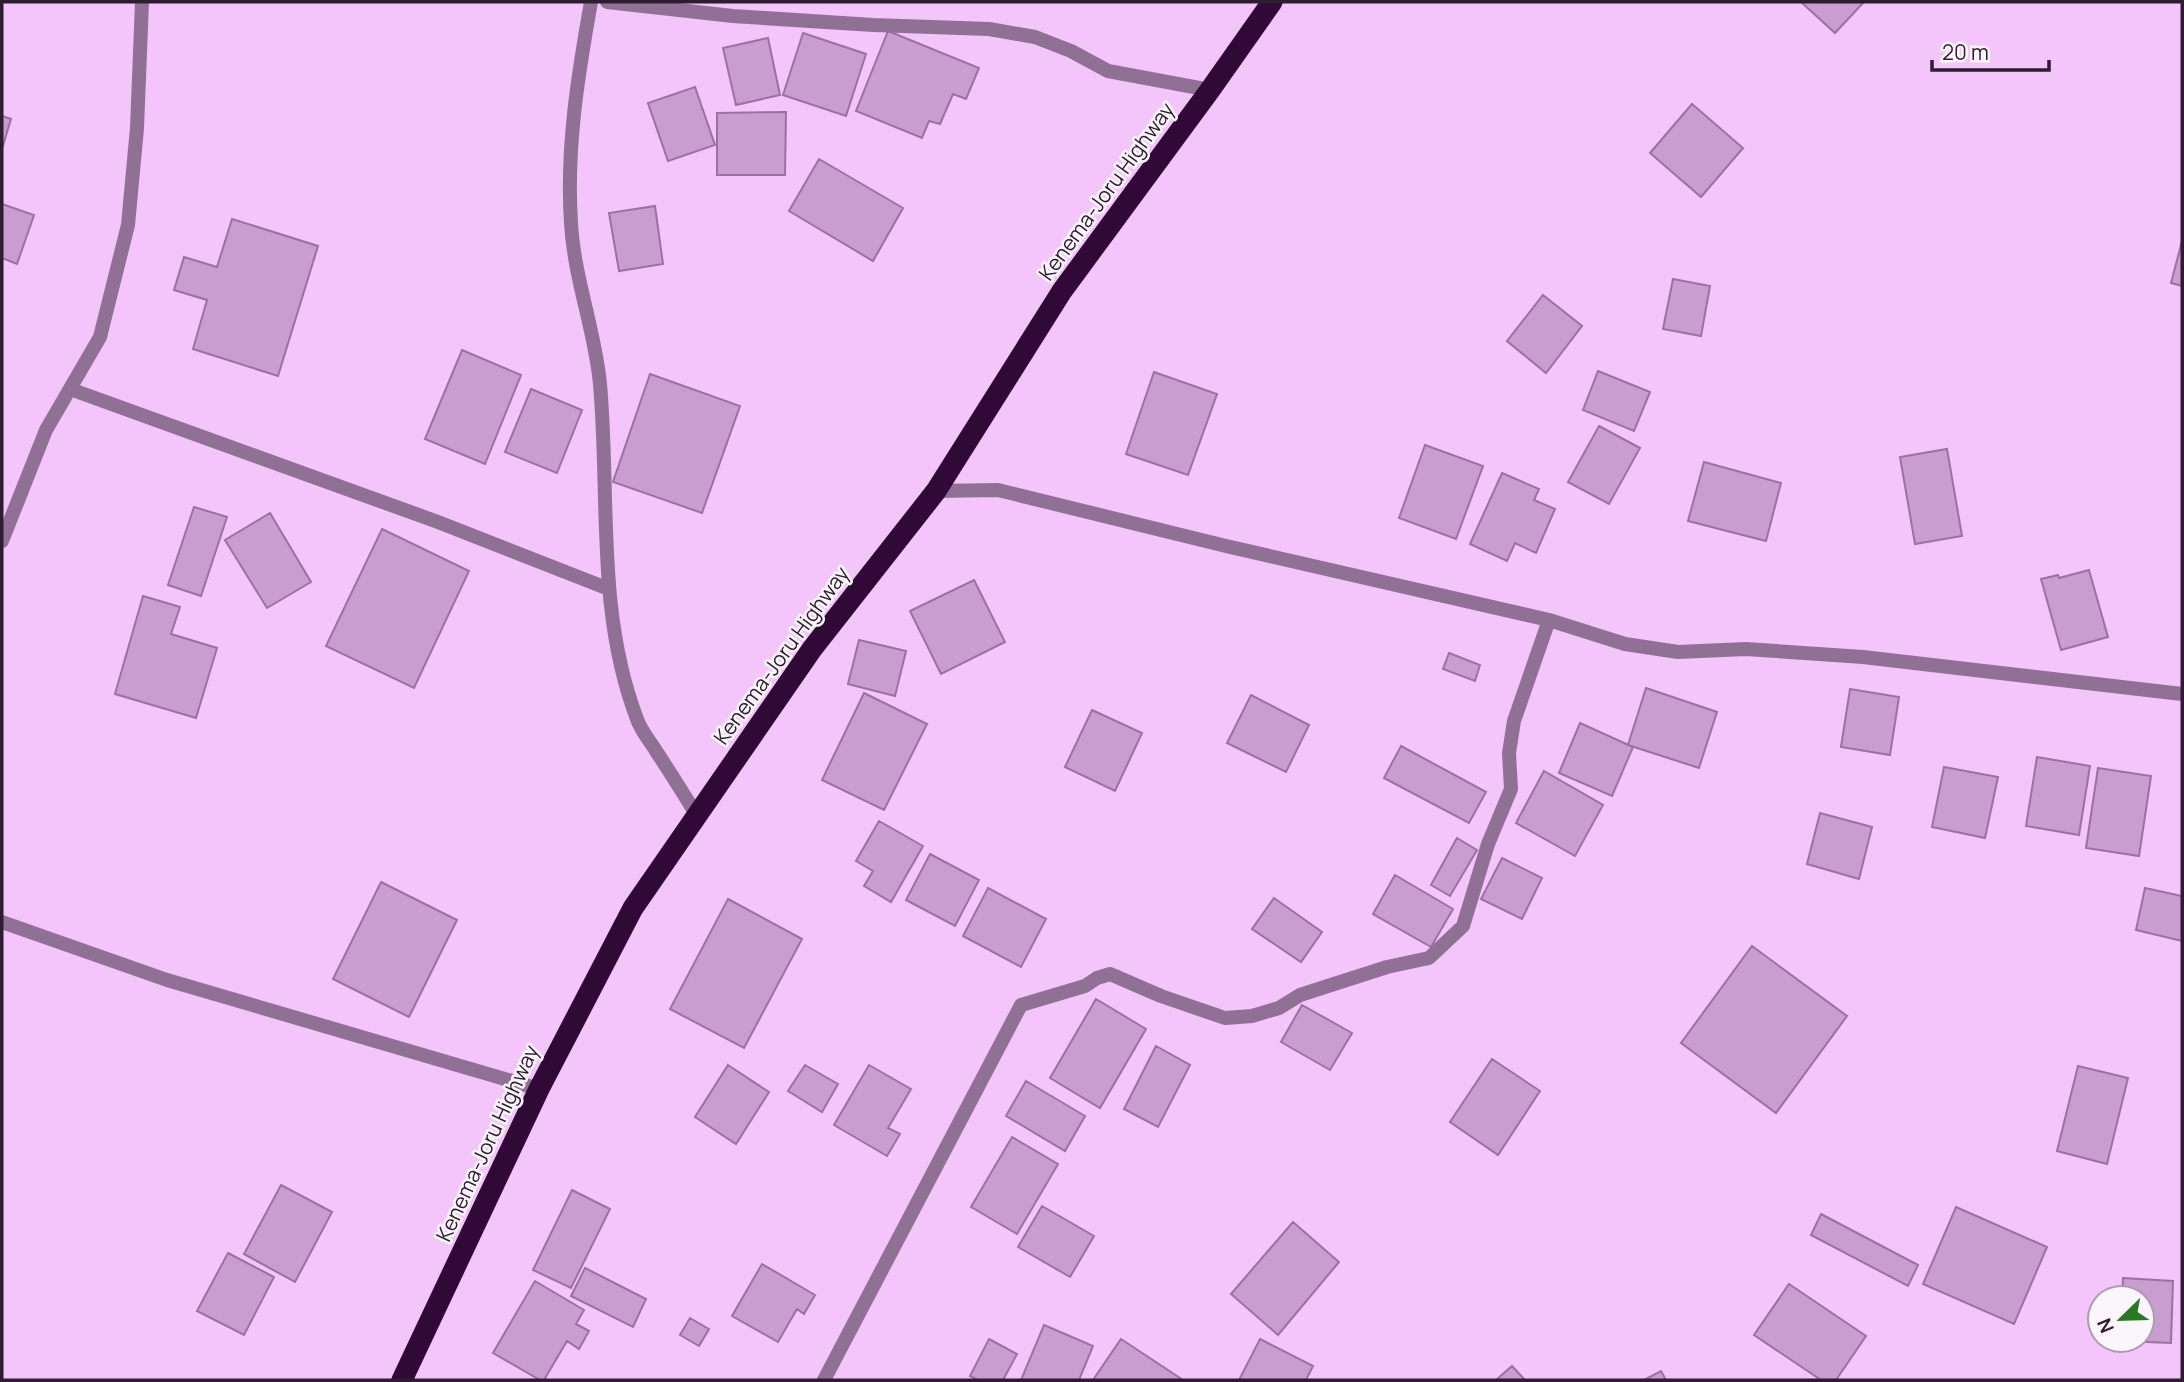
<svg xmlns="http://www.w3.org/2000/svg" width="2184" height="1382" viewBox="0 0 2184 1382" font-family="Manrope,sans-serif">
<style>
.building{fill:#ca9dd1;stroke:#9c71a2;stroke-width:2}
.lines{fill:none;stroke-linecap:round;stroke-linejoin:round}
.street{stroke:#907095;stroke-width:14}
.highway{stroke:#300936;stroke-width:21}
.labels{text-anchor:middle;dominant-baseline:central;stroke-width:5;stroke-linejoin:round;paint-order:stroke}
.street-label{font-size:21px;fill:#2e1d31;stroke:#fbf6fc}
</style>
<rect width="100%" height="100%" fill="#f3c5fa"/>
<path class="building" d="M1801,2H1864L1835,33Z
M888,31L979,68L966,99L953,94L940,124L929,121L922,138L856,111Z
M803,33L866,54L846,116L783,95Z
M768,38L780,95L736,105L723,48Z
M695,87L715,145L668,161L648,103Z
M1692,104L1743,148L1701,197L1650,153Z
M786,112L785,175H717V113Z
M2,116L11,119L2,149Z
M819,159L903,208L873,261L789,211Z
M2,204L34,215L17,264L2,258Z
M655,206L663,264L619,271L609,213Z
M232,219L318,246L278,376L193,349L207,300L174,290L184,257L217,267Z
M2182,241V286L2171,283Z
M1673,279L1710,286L1701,336L1663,329Z
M1543,295L1582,326L1546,373L1507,341Z
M462,350L521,375L485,464L425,439Z
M1598,371L1650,392L1634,431L1583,410Z
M1154,372L1217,394L1188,475L1126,454Z
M650,374L740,406L702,513L613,482Z
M531,389L582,410L557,473L505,452Z
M1599,426L1640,448L1609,504L1568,482Z
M1425,445L1483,466L1456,539L1399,518Z
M1947,449L1962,536L1915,544L1900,457Z
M1704,462L1781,483L1766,541L1688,521Z
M1502,473L1539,489L1534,500L1555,509L1536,553L1515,543L1507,561L1470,544Z
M194,507L227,517L201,596L168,585Z
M270,513L311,582L267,608L225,540Z
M382,529L469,571L414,688L326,646Z
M2089,570L2108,637L2061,650L2041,579L2058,575L2059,578Z
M974,580L1005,642L941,674L910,611Z
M143,596L180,607L171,634L217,648L196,718L115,694Z
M859,640L906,651L895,696L848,684Z
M1449,653L1480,665L1475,681L1443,669Z
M1646,688L1717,712L1699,768L1628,745Z
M1850,689L1899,697L1890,755L1841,747Z
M864,693L927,724L884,810L822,780Z
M1251,695L1309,725L1286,772L1227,743Z
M1092,710L1142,733L1115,791L1065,767Z
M1580,723L1633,747L1612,796L1559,773Z
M1401,746L1486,792L1469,823L1384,778Z
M2037,757L2090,766L2079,835L2026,826Z
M1944,767L1998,777L1985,838L1932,827Z
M2098,768L2151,776L2139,856L2086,848Z
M1544,771L1603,805L1575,856L1516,823Z
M1820,813L1872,827L1859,879L1807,864Z
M879,821L923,846L891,902L864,886L873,871L856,861Z
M1457,838L1477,850L1450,896L1431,885Z
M930,854L979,880L955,926L906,900Z
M1502,858L1542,878L1522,919L1481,899Z
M1395,875L1453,909L1431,947L1373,914Z
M381,882L457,920L409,1017L333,979Z
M988,888L1046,919L1021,967L963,936Z
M2145,888L2182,896V941L2136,930Z
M1274,898L1322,932L1301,962L1252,929Z
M728,899L802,939L744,1048L670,1009Z
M1752,946L1847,1016L1776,1113L1681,1043Z
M1096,999L1146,1029L1100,1108L1050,1078Z
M1302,1005L1352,1033L1330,1070L1281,1042Z
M1156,1046L1190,1065L1158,1127L1124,1109Z
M1492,1059L1540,1091L1498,1155L1450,1122Z
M728,1065L769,1092L736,1144L695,1117Z
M805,1065L838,1084L822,1112L788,1091Z
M869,1065L911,1089L888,1128L900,1134L887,1156L834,1125Z
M2078,1066L2128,1078L2107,1164L2057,1151Z
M1026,1081L1085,1116L1065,1151L1006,1116Z
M1012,1137L1058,1164L1017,1234L971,1207Z
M281,1185L332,1212L295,1282L244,1254Z
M572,1190L610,1209L571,1288L533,1270Z
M1042,1206L1094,1236L1070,1277L1018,1247Z
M1956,1207L2047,1247L2014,1324L1923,1284Z
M1821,1214L1918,1265L1908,1286L1811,1235Z
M1293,1222L1339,1262L1278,1335L1231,1294Z
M228,1253L274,1277L244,1335L197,1311Z
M762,1264L815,1295L804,1314L797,1309L778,1342L732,1316Z
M585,1268L646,1299L633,1327L571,1296Z
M2123,1278L2173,1281L2171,1343L2121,1341L2142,1340V1298H2122Z
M535,1281L584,1310L576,1324L589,1331L579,1349L567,1341L544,1380H540L493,1353Z
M1789,1284L1866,1336L1836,1380H1821L1754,1335Z
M690,1318L709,1329L699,1346L680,1335Z
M1044,1325L1093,1346L1079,1380H1021Z
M989,1339L1017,1354L1003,1380H978L970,1376Z
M1121,1339L1183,1380H1093Z
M1260,1339L1313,1366L1306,1380H1239Z
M1512,1366L1525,1380H1496Z
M1661,1371L1666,1380H1644Z"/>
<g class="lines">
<path class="street" d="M591,2C578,75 566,148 571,223C574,278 595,330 600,384C610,496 596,612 637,719C641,731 650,741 656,751C670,772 683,793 696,814
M607,2L733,16L873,25L989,29L1035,37L1071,51L1108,71L1210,90
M70,389L438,522L609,589
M936,491L998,490L1226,546L1549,620L1625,644L1678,652L1746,649L1863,657L2182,694
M2,541L46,430L100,337L128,225L137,128L142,2
M2,922L167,980L539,1089
M824,1380L1021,1005L1085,986L1097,978L1110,974L1161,996L1225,1018L1252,1016L1279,1008L1300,995L1387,967L1429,958L1463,926L1488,844L1511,789L1509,753L1514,721L1549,620"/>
<path class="highway" d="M402,1380L539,1089L633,908L812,649L936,491L1062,291L1210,90L1272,2"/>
</g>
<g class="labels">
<g class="street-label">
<text transform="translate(1106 191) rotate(-54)">Kenema-Joru Highway</text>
<text transform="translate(781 655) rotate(-54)">Kenema-Joru Highway</text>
<text transform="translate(487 1143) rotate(-65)">Kenema-Joru Highway</text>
</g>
</g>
<rect width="2184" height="1382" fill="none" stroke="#2e1d31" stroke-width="7"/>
<g transform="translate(2121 1319) rotate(247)"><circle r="33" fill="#fbf6fc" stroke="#a99fab" stroke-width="2"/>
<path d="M0-5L12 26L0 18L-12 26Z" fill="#287923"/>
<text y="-10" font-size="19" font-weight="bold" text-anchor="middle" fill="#2e1d31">N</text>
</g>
<path d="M1932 60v10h117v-10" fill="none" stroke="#2e1d31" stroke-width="3.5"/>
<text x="1942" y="60" font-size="21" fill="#2e1d31" stroke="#fbf6fc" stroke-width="5" paint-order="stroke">20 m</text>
</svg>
